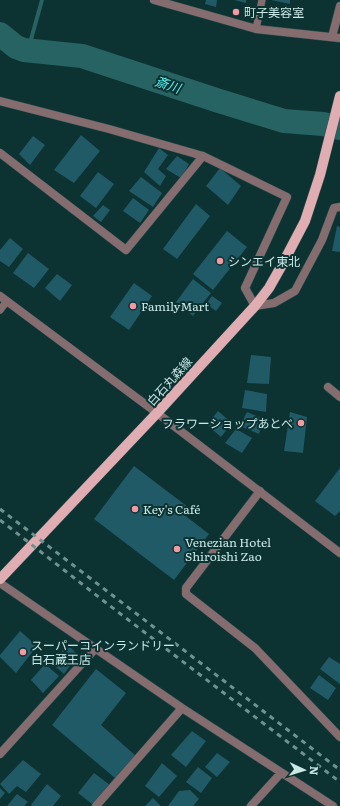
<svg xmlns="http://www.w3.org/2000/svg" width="340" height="806" viewBox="0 0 340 806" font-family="Literata,'Noto Sans JP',serif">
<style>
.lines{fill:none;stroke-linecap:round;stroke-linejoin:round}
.stream{stroke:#266362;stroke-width:4}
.river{stroke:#266362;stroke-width:24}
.building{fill:#205a66}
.service-casing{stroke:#2b4f4f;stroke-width:8}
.minor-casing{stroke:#2b4f4f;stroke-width:9}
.tertiary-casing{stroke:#2b4f4f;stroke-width:9}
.primary-casing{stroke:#2b4f4f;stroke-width:11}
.service{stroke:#856d6f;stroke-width:7}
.minor{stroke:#856d6f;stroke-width:8}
.tertiary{stroke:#856d6f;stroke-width:8}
.primary{stroke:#e0aeb2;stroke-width:10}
.rail{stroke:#6f9291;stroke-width:3;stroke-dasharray:5 5;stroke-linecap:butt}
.poi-dot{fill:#f49aa3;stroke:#0d3232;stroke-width:1.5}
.labels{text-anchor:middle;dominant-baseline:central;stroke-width:4;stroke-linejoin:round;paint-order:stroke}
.poi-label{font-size:12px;fill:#c8e9e7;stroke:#0d3232;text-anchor:start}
.street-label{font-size:12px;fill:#c8e9e7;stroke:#0d3232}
.water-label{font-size:13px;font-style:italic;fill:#51f7f4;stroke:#0d3232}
</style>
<rect width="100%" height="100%" fill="#0d3232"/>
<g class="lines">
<path class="stream" d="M30,51V43L42,0"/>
<path class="river" d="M0,34L16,47L24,50L82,56L216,100L284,121L323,124L340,128"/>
</g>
<path class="building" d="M206,0H217L216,7L205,4Z
M234,0H246V3Z
M271,0H290V4Z
M81,135L100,151L74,183L54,170Z
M33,136L45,145L30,165L19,154Z
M159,148L168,155L158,169L166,176L160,186L144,172Z
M177,156L189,164L181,178L166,169Z
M220,168L241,186L228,205L206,186Z
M98,172L114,184L96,208L80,196Z
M141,177L162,193L153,207L129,191Z
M133,198L149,210L140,223L123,211Z
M196,204L210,216L177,259L163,249Z
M103,205L110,210L101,222L93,216Z
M337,226L340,227V252L332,251Z
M227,231L247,247L213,290L193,274Z
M10,238L23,249L9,267L0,261V250Z
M28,253L49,269L34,288L13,273Z
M57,274L72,285L60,301L45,288Z
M193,279L211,293L193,316L176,302Z
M134,283L152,296L129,330L110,317Z
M212,296L222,303L216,311L206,304Z
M251,355L271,357L269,384L247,383Z
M245,390L267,394L266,412L242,408Z
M218,411L232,423L221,437L207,425Z
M247,412L264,419L259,434L240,426Z
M290,412L307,417L303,453L284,451Z
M236,429L252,438L242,453L225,443Z
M134,466L188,507L183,514L209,534L174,580L94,519Z
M340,468V511L335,516L315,501Z
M20,631L37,646L16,673L0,657V655Z
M68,645L78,655L64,674L51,663Z
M329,657L340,664V684L320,669Z
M45,664L59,676L43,693L31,680Z
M96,669L126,693L101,725L136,756L115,778L52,725Z
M319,675L336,688L328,700L310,688Z
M192,731L206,741L186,767L171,755Z
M217,753L230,762L217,777L205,767Z
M23,760L41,774L26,792L17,786L9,794L0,784Z
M162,763L177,776L159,797L145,786Z
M198,767L212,778L201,793L186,782Z
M94,773L110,785L92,804L78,793Z
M47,784L61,796L53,806H32L31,805Z
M0,788L5,793L0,799Z
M190,790L199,799L193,806H168L179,791Z
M17,794L28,802L24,806H7Z
M153,798L161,806H145Z"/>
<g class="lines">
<defs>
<path id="service" d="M256,29L262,0
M0,310L7,301"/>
<path id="minor" d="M154,0L256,29L339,38
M332,37L340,6
M0,101L109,129L203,156L287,197L245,288L255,306L274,303L295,291L322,240L334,208L340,207
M0,153L126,250L203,156
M328,387L340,397
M260,491L186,588V594L255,648L340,737
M0,583L182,708L333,806
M0,754L95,649
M96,806L182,708
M251,806L281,773"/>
<path id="tertiary" d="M0,296L157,413L340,553"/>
<path id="primary" d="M0,579L157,413L255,306L269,288L282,265L305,221L320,175L340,96"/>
</defs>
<use href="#service" class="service-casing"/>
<use href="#minor" class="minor-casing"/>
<use href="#tertiary" class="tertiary-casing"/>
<use href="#primary" class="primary-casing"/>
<use href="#service" class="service"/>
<use href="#minor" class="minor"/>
<use href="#tertiary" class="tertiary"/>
<use href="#primary" class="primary"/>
<path class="rail" d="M0,509L340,770
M0,520L105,602L340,782"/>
</g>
<g class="poi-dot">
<circle cx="236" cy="12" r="4"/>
<circle cx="220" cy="261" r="4"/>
<circle cx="133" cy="306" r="4"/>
<circle cx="301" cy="423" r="4"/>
<circle cx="135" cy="509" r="4"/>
<circle cx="177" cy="549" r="4"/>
<circle cx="23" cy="652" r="4"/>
</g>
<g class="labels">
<g class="poi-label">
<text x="244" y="12">町子美容室</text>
<text x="228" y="261">シンエイ東北</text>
<text x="141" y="306">FamilyMart</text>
<text x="293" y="423" text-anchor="end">フラワーショップあとべ</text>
<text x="143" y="509">Key's Café</text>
<text x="185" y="542">Venezian Hotel<tspan x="185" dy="14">Shiroishi Zao</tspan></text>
<text x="31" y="645">スーパーコインランドリー<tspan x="31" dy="14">白石蔵王店</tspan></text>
</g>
<g class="street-label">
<text transform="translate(169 381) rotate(-48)">白石丸森線</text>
</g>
<g class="water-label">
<text transform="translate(168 84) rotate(18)">斎川</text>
</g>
</g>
<g transform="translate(304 770) rotate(94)" stroke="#0d3232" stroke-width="3" paint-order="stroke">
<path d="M0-3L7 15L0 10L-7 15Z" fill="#c8e9e7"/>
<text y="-6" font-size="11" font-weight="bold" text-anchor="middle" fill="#c8e9e7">N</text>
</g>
</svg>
